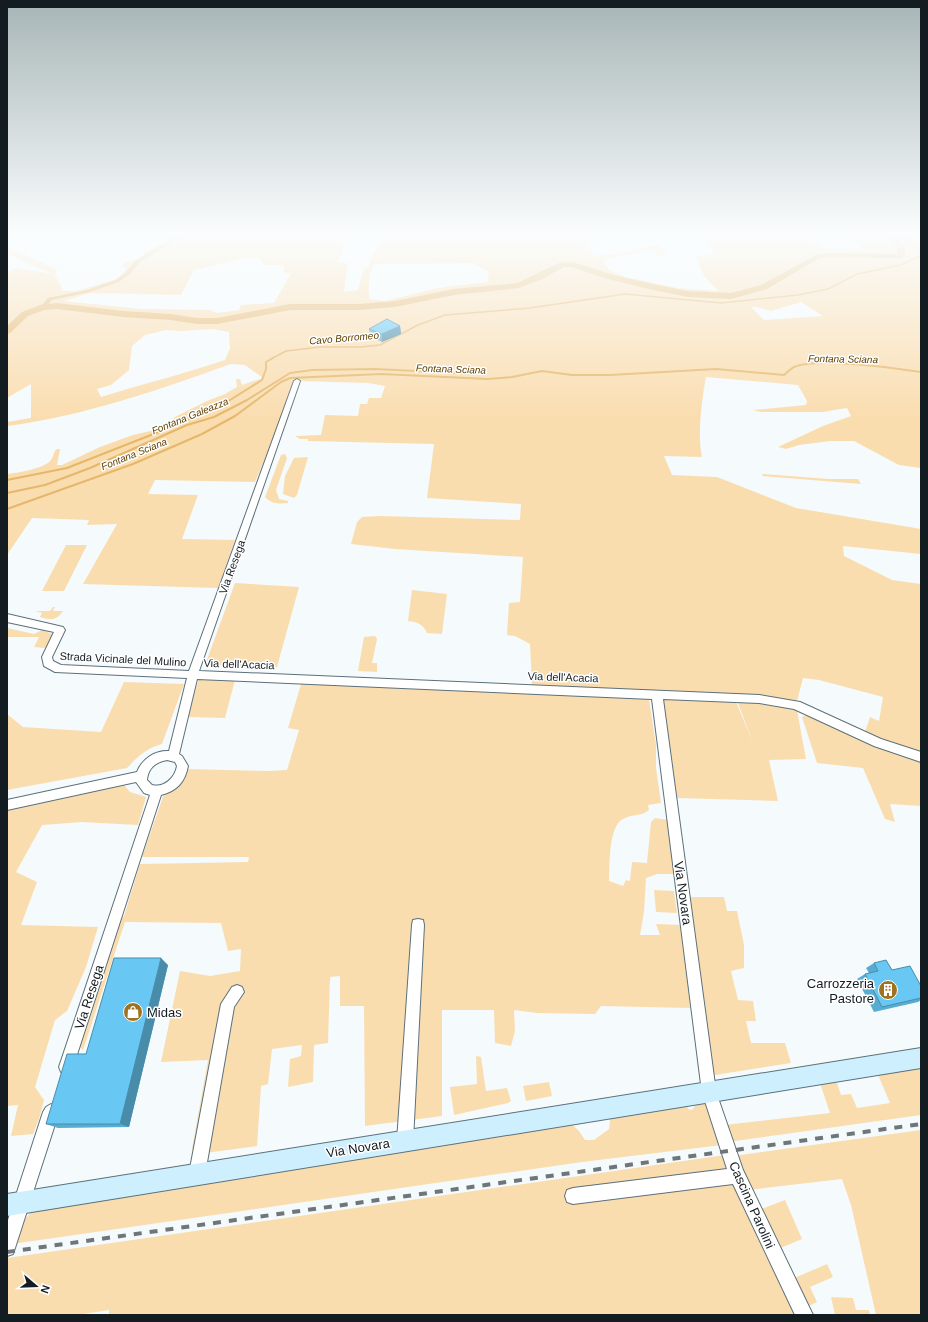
<svg xmlns="http://www.w3.org/2000/svg" width="928" height="1322" viewBox="0 0 928 1322" font-family="Arial,sans-serif">
<style>
.green{fill:#faddaf;fill-rule:evenodd}
.lines{fill:none;stroke-linecap:round;stroke-linejoin:round}
.stream-far1{stroke:#e6b76a;stroke-width:1.5}
.stream{stroke:#e6b76a;stroke-width:2}
.canal{fill:#e6b76a;fill-rule:evenodd}
.river{fill:#e6b76a;fill-rule:evenodd}
.street-casing{stroke:#5c707a;stroke-width:2}
.secondary-casing{stroke:#5c707a;stroke-width:2}
.street{fill:#fff;fill-rule:evenodd}
.secondary{fill:#ceeffd;fill-rule:evenodd}
.rail{stroke:#6f767a;stroke-width:4;stroke-dasharray:8 8;stroke-linecap:butt}
.wall{fill:#59acd1}
.shaded-wall{fill:#498caa}
.building{fill:#68c8f3;stroke:#498caa}
.labels{text-anchor:middle;dominant-baseline:central;stroke-width:3;stroke-linejoin:round;paint-order:stroke}
.far-water-label{font-size:10px;font-style:italic;fill:#604100;stroke:#fff}
.street-label{font-size:11px;fill:#131c20;stroke:#fff}
.near-street-label{font-size:13px;fill:#131c20;stroke:#fff}
.near-poi-label{font-size:13px;fill:#131c20;stroke:#fff;text-anchor:end}
</style>
<rect width="100%" height="100%" fill="#f5fafc"/>
<path class="green" d="M181,233H352H349L337,263H348L344,292L358,290L364,268H368L383,233H586L587,244L594,256L615,254L657,244L667,255L658,256L652,249L603,260L609,270L625,277L678,288L718,291L704,276L696,257L715,254L699,233H807L824,249L862,248L846,233H921V468L899,465L854,441H830L799,445L786,449L778,447L823,426L851,416L847,408L822,412H761L753,410L806,405L807,401L798,385L706,377C702,398 697,436 702,457L664,456L672,475L717,477L796,508L921,529V554L843,546L844,556L892,580L921,584V755L864,735L870,717L879,721L883,697L819,680L803,678L796,705L806,759L769,760L778,801L677,798L661,694L734,697L752,740L736,698L759,696L532,685L530,644L515,636L507,635L509,603L520,602L523,557L395,549L351,544L357,522L362,517L380,516L520,520L521,504L427,498L434,444L308,441V439H300L295,436L321,435L325,415L358,416L360,404H367L369,398H381L385,386L368,383L298,381L255,482L155,480L148,494L198,495L182,539L235,540L218,588L83,584L117,524L87,525L89,520L32,518L7,555V474C17,473 44,469 51,460C54,456 53,452 57,449H60L57,465H62L100,447L133,435L163,428L168,425L175,417L207,401L225,394L237,387L236,379H240L242,385L263,378L245,365L231,364C158,390 84,416 7,426V422L31,418V384L7,398V273L14,268L53,274L7,254V246L57,270L55,275L63,291H76L117,279L122,274L127,268L120,266L126,262L140,259L144,253ZM245,258H259L264,265H284V273H291L274,303L241,305L239,310L217,313L210,310L141,309L64,301L90,293L181,295L194,270ZM472,263L489,272L487,282L438,288L385,301L370,299C367,289 369,274 374,264ZM801,302L823,316L764,320L751,307H757L771,311ZM213,329L229,332L230,348L225,360C184,374 142,384 101,397L97,389L111,385L129,370L132,346L145,335L166,330L181,331Z
M285,454L287,458L276,490L279,499L288,501V503C280,504 271,504 265,497L281,455Z
M308,457L297,495L294,498L283,494L285,476L294,458Z
M763,474L829,479H858L861,484L762,476Z
M66,545H87L64,591H42Z
M235,583L299,587L277,667L205,665Z
M412,590L447,594L442,634L427,633C423,624 417,622 408,621Z
M53,607H55L53,611H63C57,621 49,620 40,617L42,613L35,611H50Z
M7,628L34,634L42,630L52,634V638L45,648L34,647L39,637H7Z
M375,636L377,639L372,663H377V672L358,671L364,637Z
M199,679L235,680L225,718L187,717Z
M302,681L648,693L656,745V768L661,803L648,805L649,810C641,817 631,814 623,819C608,827 610,865 609,881L623,886L626,880L630,881L632,862L647,863L651,822L655,818L668,820L675,874H657L646,878L644,912L640,935H660L656,924L682,925L690,1008L601,1006L595,1014L537,1013L514,1010L515,1031L511,1046L495,1043L494,1010H442V1116L365,1126L364,1006H340V976L330,977L328,1043L314,1045L313,1082L288,1087L290,1059L301,1056L302,1045L272,1049L268,1084L261,1086L257,1146L205,1153L192,1149L208,1060L161,1062L180,971L210,976L240,971L241,949L228,951L221,923L125,922L83,1050L78,1045L117,922L124,916L140,864L248,862L249,857H142L164,794C176,788 182,781 188,769L269,771L287,770L299,730L288,728Z
M124,682L184,684L162,744C147,748 138,756 127,768L7,790V714L23,727L101,732Z
M806,715L886,750L921,762V806L890,804L895,822L885,819L863,768L817,763L802,717Z
M124,785L130,792L146,797L138,825L82,822L42,825L16,872L37,882L21,925L98,927L86,967L67,1011L55,1020L35,1087L44,1100L39,1119L33,1134L11,1136L18,1105L7,1106V810Z
M654,890L674,891L677,913L656,912Z
M688,897H724L727,911H737L744,945V968L731,971L738,1000L753,1001L756,1021H746L751,1043H785L791,1063L715,1075L711,1074Z
M476,1056L481,1057L486,1091L507,1088L511,1101L508,1103L454,1115L450,1087L477,1084Z
M921,1063V1115L728,1142L724,1125L830,1113L820,1083H837L841,1095L851,1094L857,1108L890,1103L876,1070Z
M549,1082L552,1096L526,1101L523,1086Z
M686,1099L688,1109L692,1110L697,1103H708L722,1145L582,1162L12,1244C19,1224 26,1215 43,1203L568,1120L579,1131L585,1140H594L609,1129L611,1111Z
M921,1130V1315H876L851,1205L842,1179L748,1190L733,1156Z
M725,1155L798,1315H109V1310L77,1315H7V1258Z
M785,1200L802,1239L778,1249L761,1209Z
M827,1264L833,1277L810,1287L817,1302L805,1308L792,1279Z
M831,1297L853,1298L856,1310H869L870,1315H835Z"/>
<g class="lines">
<path class="stream-far1" d="M896,233L914,244L921,253
M271,359L286,351L320,347H361L380,345L418,325L445,315L530,308L625,294L721,303L798,295L828,289L857,274L900,265L919,257L921,254"/>
<path class="stream" d="M7,480L67,468L179,424L230,400L262,380L266,369V362L273,358
M7,493L45,485L90,468L187,425L214,417L247,400L290,373L312,370L375,369L476,374
M7,509L133,464L202,434L235,416L281,382L290,378L381,374L488,379L512,377L542,371L572,375H610L716,369L784,375C787,373 790,369 794,367C815,357 896,368 921,372"/>
<path class="canal" d="M182,233H187L140,262L129,275L119,282L90,292L52,300L45,308L40,307L48,298L87,290L115,280L125,273L136,260Z"/>
<path class="river" d="M886,233H894L905,248V256L899,258L830,257L818,259L767,289L731,299L688,297L653,290L604,278L572,267H564L542,279L519,288L454,295L395,307L359,310H290L217,324H197L171,320L123,317L57,309L44,310L28,316L10,333L7,334V326L22,312L40,305L57,303L123,311L171,314L197,318H217L290,304H359L395,301L454,289L517,283L559,263L573,262L610,274L653,284L688,291L731,293L761,285L816,255L830,253L897,254V248Z"/>
<defs>
<path id="street" d="M297,379L300,381L199,671L759,695L800,702L881,739L921,752V762L874,746L794,709L759,703L663,699L716,1092L743,1170L813,1315H795L733,1184L573,1204L567,1202L565,1196L567,1190L573,1188L727,1169L702,1092L652,699L197,679L179,754L182,756L188,766C185,782 177,791 161,795L73,1067L71,1072L66,1074L61,1072L59,1067L150,795L144,793L136,782L7,810V800L137,772C142,759 155,750 169,751L187,678L55,672L44,666L42,657L54,632L7,622V614L63,627L65,630L52,657L53,661L61,665L189,671L294,381ZM167,760L175,762L177,766C175,778 164,788 152,785L147,780C148,768 156,762 167,760Z
M418,919L423,920L424,925L413,1141L410,1146L405,1149L400,1146L397,1141L412,925L413,920Z
M237,985L242,987L244,992L234,1007L205,1174L203,1180L197,1182L191,1180L189,1174L221,1004L232,987Z
M51,1104L56,1107L59,1112L15,1248L13,1254L7,1256V1223L43,1112L46,1107Z"/>
<path id="secondary" d="M921,1048V1068L7,1216V1194Z"/>
</defs>
<use href="#street" class="street-casing"/>
<use href="#secondary" class="secondary-casing"/>
<use href="#street" class="street"/>
<use href="#secondary" class="secondary"/>
<path class="rail" d="M7,1252L921,1124"/>
</g>
<path class="wall" d="M400,326L401,334L382,342L370,336L369,329Z
M874,963L892,970L921,986V1000L918,1002L874,1012L857,979L865,974L869,973L866,968Z
M168,965L129,1127L58,1128L46,1124L86,1054Z"/>
<path class="shaded-wall" d="M400,326L401,334L382,342V334Z
M161,958L168,965L129,1127L120,1124Z"/>
<path class="building" d="M387,319L400,326L382,334L369,329Z
M114,958H161L120,1124H46L67,1054H86Z
M886,960L892,970L910,966L921,986V998L882,1007L865,974L878,971L874,963Z"/>
<linearGradient id="sky" x2="0" y2="1"><stop stop-color="#a7b5b6"/><stop offset="0.56" stop-color="#fafdfe"/><stop offset="1" stop-color="#fafdfe" stop-opacity="0"/></linearGradient>
<rect width="928" height="418" fill="url(#sky)"/>
<defs>
<symbol id="building-disc" viewBox="-11 -11 22 22"><circle r="9.5" fill="#9d7221" stroke="#fff"/><path d="M-4-6H4V6H1V3H-1V6H-4ZM-2.5-4.3h1.7v1.8h-1.7ZM.8-4.3h1.7v1.8H.8ZM-2.5-1h1.7V.8h-1.7ZM.8-1h1.7V.8H.8Z" fill="#fff"/></symbol>
<symbol id="shop-disc" viewBox="-11 -11 22 22"><circle r="9.5" fill="#9d7221" stroke="#fff"/><path d="M-5-2.5h2.3a2.7 3.5 0 0 1 5.4 0H5L5.5 6h-11ZM-1.5-2.5h3a1.5 2.3 0 0 0-3 0Z" fill="#fff"/></symbol>
</defs>
<g fill-rule="evenodd">
<use href="#building-disc" x="877" y="979" width="22" height="22"/>
<use href="#shop-disc" x="122" y="1001" width="22" height="22"/>
</g>
<g class="labels">
<g class="far-water-label">
<text transform="translate(344 338) rotate(-5)">Cavo Borromeo</text>
<text transform="translate(843 359) rotate(1)">Fontana Sciana</text>
<text transform="translate(451 369) rotate(2)">Fontana Sciana</text>
<text transform="translate(190 416) rotate(-22)">Fontana Galeazza</text>
<text transform="translate(134 454) rotate(-22)">Fontana Sciana</text>
</g>
<g class="street-label">
<text transform="translate(232 567) rotate(-70)">Via Resega</text>
<text transform="translate(123 659) rotate(3)">Strada Vicinale del Mulino</text>
<text transform="translate(239 664) rotate(2)">Via dell'Acacia</text>
<text transform="translate(563 677) rotate(2)">Via dell'Acacia</text>
</g>
<g class="near-street-label">
<text transform="translate(683 893) rotate(82)">Via Novara</text>
<text transform="translate(89 997) rotate(-72)">Via Resega</text>
<text transform="translate(358 1148) rotate(-9)">Via Novara</text>
<text transform="translate(752 1205) rotate(66)">Cascina Parolini</text>
</g>
<g class="near-poi-label">
<text x="874" y="983">Carrozzeria<tspan x="874" dy="15">Pastore</tspan></text>
<text x="147" y="1012" text-anchor="start">Midas</text>
</g>
</g>
<rect width="928" height="1322" fill="none" stroke="#131c20" stroke-width="16"/>
<g transform="translate(36 1286) rotate(109)" stroke="#ffffff" stroke-width="3" paint-order="stroke">
<path d="M0-3L7 15L0 10L-7 15Z" fill="#131c20"/>
<text y="-6" font-size="11" font-weight="bold" text-anchor="middle" fill="#131c20">N</text>
</g>
</svg>
